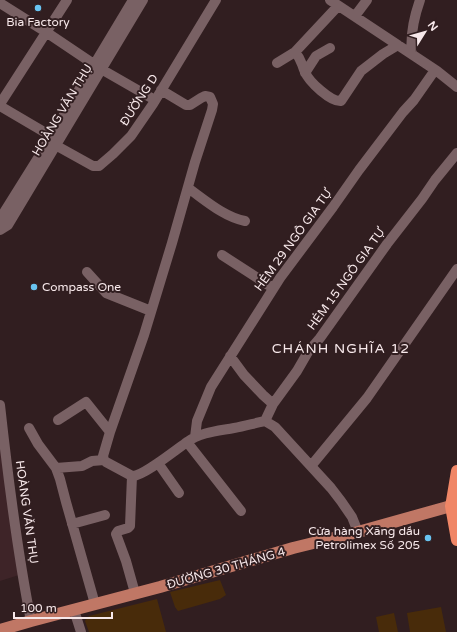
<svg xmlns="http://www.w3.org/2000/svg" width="457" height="632" viewBox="0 0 457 632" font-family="'Varela Round',sans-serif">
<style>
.built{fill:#3e2428}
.green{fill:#482b0a}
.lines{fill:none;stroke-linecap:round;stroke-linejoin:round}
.minor{stroke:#796164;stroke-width:10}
.major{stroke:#c07765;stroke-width:12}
.highway{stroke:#f08666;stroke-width:12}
.poi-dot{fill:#69c4f1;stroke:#311e20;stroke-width:1.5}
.labels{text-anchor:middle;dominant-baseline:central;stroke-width:4;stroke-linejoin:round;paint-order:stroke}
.poi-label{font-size:12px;fill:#f7e8ea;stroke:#311e20}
.street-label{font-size:12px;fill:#f7e8ea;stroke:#311e20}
.quarter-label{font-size:14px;letter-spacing:1px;fill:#f7e8ea;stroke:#311e20}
</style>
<rect width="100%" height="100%" fill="#311e20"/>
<path class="built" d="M0,432L19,575L0,581Z"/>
<path class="green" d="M220,580L226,595L220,599L178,611L175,607L170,592Z
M157,599L166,632H89L85,621L89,616Z
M441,607L446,632H410L407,613Z
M394,613L398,632H379L376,617Z"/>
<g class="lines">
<path class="minor" d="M330,0L437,71L457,87
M0,3L46,32L101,69L155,100
M355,16L367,0
M295,52L338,6
M412,54C410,36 414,17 420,0
M277,63L295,52C302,60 301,63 305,72C309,82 331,102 341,101L361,71L383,54L398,45
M305,73L316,56L330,48
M0,104L67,0
M0,106L51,136
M57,146L93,166H99L113,154L131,136L153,104L216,0
M188,188C205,200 224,217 245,221
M0,219L40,155L133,0
M0,230L8,225L143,0
M222,255L273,288
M87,272L106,293L151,311
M230,356L244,375L263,395L273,404
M0,405C8,478 17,550 31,621
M58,420L86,402L110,432
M265,421L275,427L331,488L341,501L352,517L358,532
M29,428L38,444L56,468L60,479L66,502L95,604
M195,437L197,421L211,387L280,278L333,207L359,170L403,112L414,100L435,70
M187,442L241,511
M158,463L179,493
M311,466L367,398L457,269
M56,468L82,466L92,461L104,460
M132,476L106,462L104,460L103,456L110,432L144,335L172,243L195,162L212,110L213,104L210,97L205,96L201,98L190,105H186L161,90
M72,524L105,515
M135,593L126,561L116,534L118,531L128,528L130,526L132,476C142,477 177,449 187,442C201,432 218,431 234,428C245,426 255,423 265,421L273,404L297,371L308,352L320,338L387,244L422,199L435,180L457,153
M74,610L81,632"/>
<path class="major" d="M0,630L31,621L160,587L293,548L358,532L451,506"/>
<path class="highway" d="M457,496L452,501L451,506L457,540
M452,501L457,471"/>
</g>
<g class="poi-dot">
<circle cx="38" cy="8" r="4"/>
<circle cx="34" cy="287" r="4"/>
<circle cx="428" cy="538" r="4"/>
</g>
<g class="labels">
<g class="poi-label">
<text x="38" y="22">Bia Factory</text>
<text x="42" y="287" text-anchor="start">Compass One</text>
<text x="420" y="531" text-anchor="end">Cửa hàng Xăng dầu<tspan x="420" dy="14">Petrolimex Số 205</tspan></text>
</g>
<g class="street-label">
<text transform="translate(139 100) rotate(-57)">ĐƯỜNG D</text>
<text transform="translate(62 110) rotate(-59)">HOÀNG VĂN THỤ</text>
<text transform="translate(293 240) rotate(-54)">HẺM 29 NGÔ GIA TỰ</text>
<text transform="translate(346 279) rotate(-54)">HẺM 15 NGÔ GIA TỰ</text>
<text transform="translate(27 512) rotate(82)">HOÀNG VĂN THỤ</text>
<text transform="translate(226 568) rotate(-16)">ĐƯỜNG 30 THÁNG 4</text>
</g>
<g class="quarter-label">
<text x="341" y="348">CHÁNH NGHĨA 12</text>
</g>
</g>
<g transform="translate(425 32) rotate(53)" stroke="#311e20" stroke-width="3" paint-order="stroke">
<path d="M0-3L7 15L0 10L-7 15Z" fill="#f7e8ea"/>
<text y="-6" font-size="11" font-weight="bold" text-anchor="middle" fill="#f7e8ea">N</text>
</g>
<path d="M14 612v6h98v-6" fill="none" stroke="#f7e8ea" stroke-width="2"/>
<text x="20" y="612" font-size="12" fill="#f7e8ea" stroke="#311e20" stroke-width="3" paint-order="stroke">100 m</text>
</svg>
